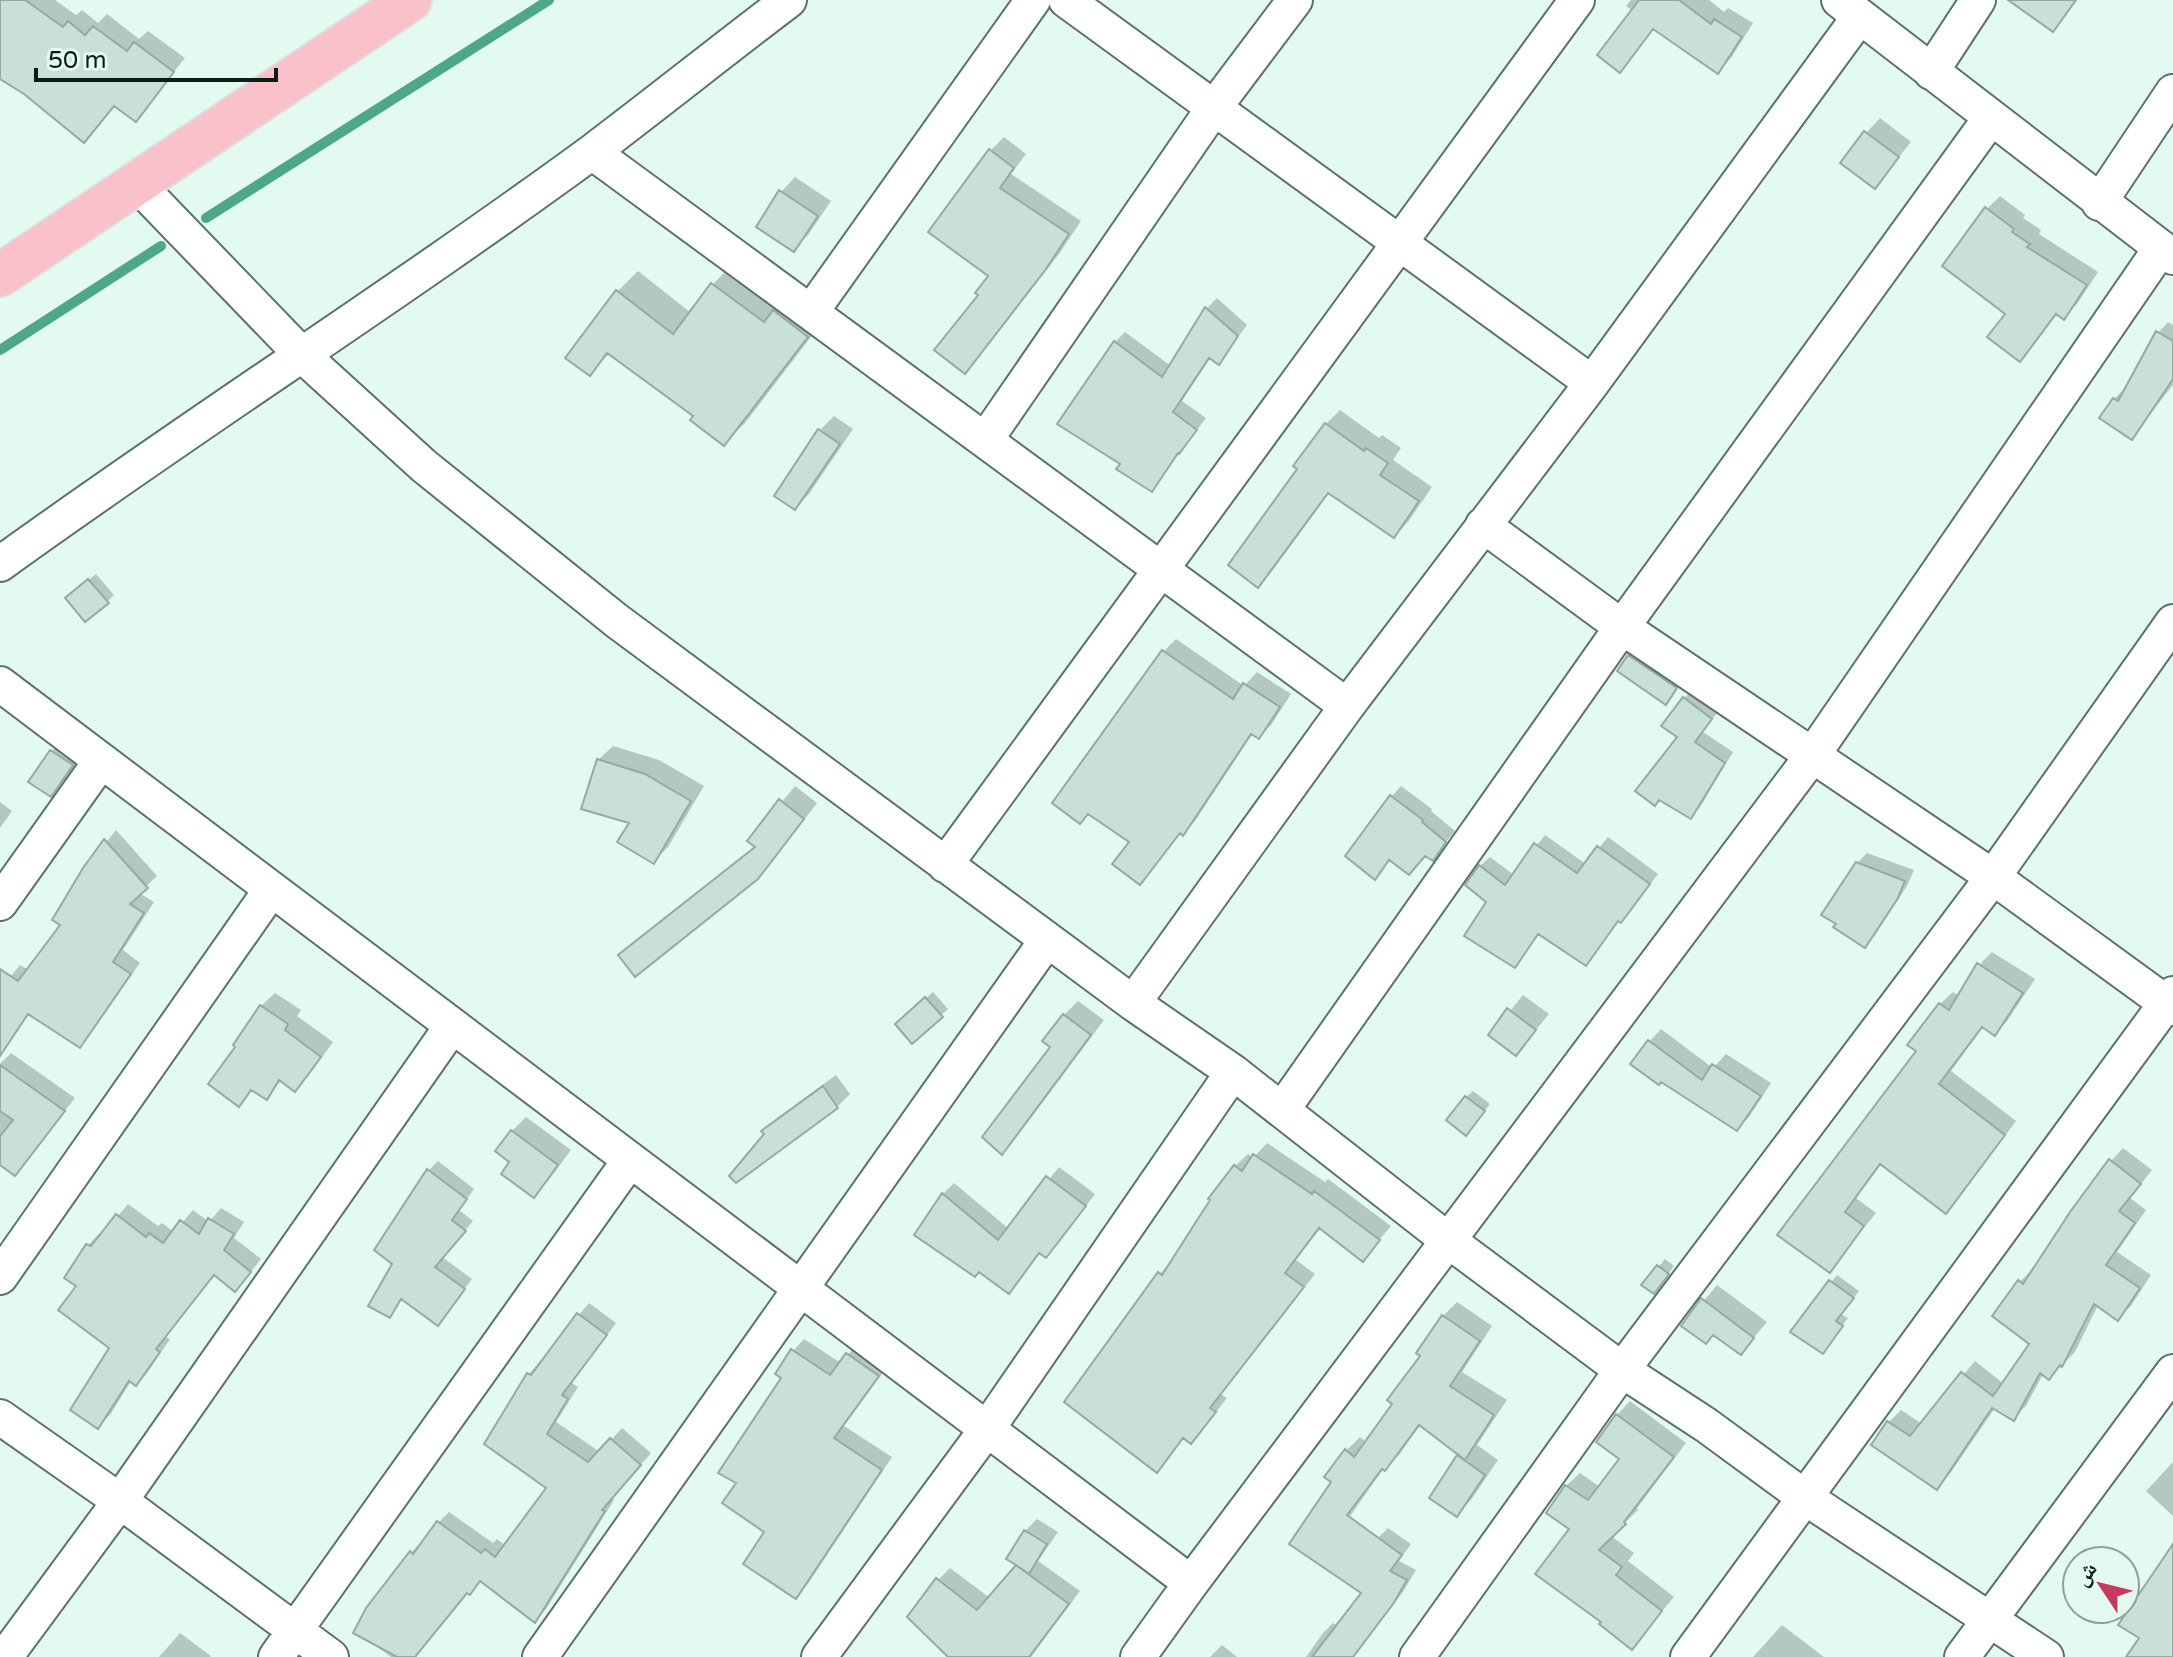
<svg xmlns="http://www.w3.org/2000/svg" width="2173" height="1657" viewBox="0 0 2173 1657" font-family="'Varela Round','Noto Naskh Arabic',sans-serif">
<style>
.shadow{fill:#0003}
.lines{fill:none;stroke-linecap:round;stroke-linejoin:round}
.stream{stroke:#4ea888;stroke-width:10}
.building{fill:#c8e0d5;stroke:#94aba1;stroke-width:2}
.minor-casing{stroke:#5d7269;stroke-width:38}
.major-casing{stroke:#dedfdf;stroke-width:46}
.minor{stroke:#fff;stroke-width:34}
.major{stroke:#f9c2cb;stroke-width:42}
</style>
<rect width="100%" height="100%" fill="#e2faf0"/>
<path class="shadow" d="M8,0H55L76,15L82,10L98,23L107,14L139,39L148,31L185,58L136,119L115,104L84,140L25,93L0,77V11Z
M1631,0H1709L1724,12L1728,8L1753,23L1731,58L1718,71L1655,27L1620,70L1633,11L1626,6Z
M1880,118L1911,142L1875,186L1866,133Z
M1004,137L1026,154L1011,174L1081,221L1059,254L978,358L965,371L981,295L990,276L991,150Z
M795,177L831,201L808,235L794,249L781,192Z
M2000,196L2025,215L2023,218L2041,230L2039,234L2098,272L2077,304L2064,317L2058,313L2019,359L1987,209Z
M733,264L827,316L745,423L724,443L695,416L610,353L590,373L568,357L618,291L638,271L691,313L713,284Z
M1217,298L1247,325L1219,362L1211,357L1182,401L1206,418L1152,490L1122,464L1115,342L1125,332L1171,366L1207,308Z
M2168,322L2173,325V385L2132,437L2114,399L2125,388L2158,333Z
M1340,410L1379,438L1382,435L1401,448L1393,460L1432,487L1408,522L1394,536L1330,492L1272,571L1258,585L1300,469L1296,466L1326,424Z
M834,416L853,429L809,494L795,508L776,495L820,430Z
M96,574L114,595L107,602L75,591Z
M1176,639L1244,686L1257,672L1291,694L1271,725L1259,737L1253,733L1195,821L1182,832L1140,883L1132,841L1090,812L1080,822L1055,803L1164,651Z
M1636,650L1682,681L1666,703L1630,657Z
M1694,689L1720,709L1703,732L1733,752L1700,807L1690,817L1680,737L1684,698Z
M66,737L86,750L65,780L51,794V752Z
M613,746L659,760L704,786L668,847L654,861L598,760Z
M795,786L817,803L772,862L757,878L621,955L635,941L756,846L750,841Z
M1401,786L1432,809L1431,811L1455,831L1432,859L1426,854L1409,873L1391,859L1375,877L1391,797Z
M0,802L12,811L0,828Z
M116,830L157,876L139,893L154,902L123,950L140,963L90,1034L79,1045L30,1013L16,1030L0,1019V990L20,965L29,970L63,924L85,869Z
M1545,835L1586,864L1608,837L1658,874L1631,911L1619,920L1586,963L1540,933L1515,966L1489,901L1480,866L1490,857L1514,875Z
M1867,853L1914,870L1907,886L1875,935L1865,945L1857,863Z
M1992,952L2035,979L2007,1021L1995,1034L1984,1026L1951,1071L2016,1121L1958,1199L1945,1211L1882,1163L1856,1198L1876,1213L1830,1270L1780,1235L1919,1051L1940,1004L1953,992L1959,996L1979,965Z
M933,992L948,1009L913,1041L904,1018Z
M275,993L301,1010L297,1016L333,1042L309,1075L295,1089L282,1080L266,1097L253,1089L238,1104V1046L261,1006Z
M1523,995L1549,1014L1516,1054L1491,1035Z
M1078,1001L1104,1020L1016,1138L1002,1153L1053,1047L1064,1015Z
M1661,1029L1713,1068L1726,1054L1771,1083L1749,1117L1737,1129L1650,1041Z
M11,1053L75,1098L15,1173L0,1162V1064Z
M836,1075L850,1094L837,1107L736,1180L767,1135L764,1131L777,1118Z
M1473,1091L1490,1104L1472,1127L1466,1097Z
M526,1117L571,1150L548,1181L533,1195L512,1161V1131Z
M1267,1143L1325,1182L1328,1179L1391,1226L1363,1259L1321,1227L1296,1260L1315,1274L1221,1394L1227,1398L1203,1429L1191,1441L1185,1437L1157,1471L1160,1274L1172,1261L1235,1166L1248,1154L1253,1158Z
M2123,1148L2152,1170L2130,1198L2146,1210L2117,1252L2151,1275L2131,1306L2118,1318L2098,1305L2075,1352L2049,1378L2043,1374L2026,1406L2013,1418L1995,1408L1949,1475L1936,1487L1889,1422L1901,1410L1922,1424L1975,1361L2004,1384L2032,1344L2020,1282L2032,1269L2034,1271L2111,1161Z
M438,1161L474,1189L459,1210L473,1221L442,1257L472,1279L438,1323L403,1298L389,1315L395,1264L376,1250L429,1170Z
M1059,1167L1095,1194L1057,1245L1046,1256L1041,1252L1009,1291L943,1194L954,1183L1009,1229Z
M128,1204L158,1226L162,1223L174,1232L193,1210L209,1222L221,1208L244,1222L234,1238L261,1259L246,1278L215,1274L166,1337L170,1339L147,1373L136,1384L131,1381L110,1415L98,1426L112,1347L79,1286L66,1278L88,1245L99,1234L102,1235Z
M1665,1259L1674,1266L1660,1285H1644Z
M1837,1275L1859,1291L1841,1314L1848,1318L1829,1345L1792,1331Z
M1717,1285L1767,1322L1741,1353L1714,1334L1684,1325Z
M1457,1302L1492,1326L1462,1372L1507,1400L1477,1445L1498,1460L1471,1500L1457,1514L1458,1457L1461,1454L1421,1424L1399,1455L1384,1468L1329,1546L1334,1482L1346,1451L1360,1437L1367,1443L1395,1404L1443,1316Z
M589,1303L616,1323L572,1383L578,1387L556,1422L600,1452L622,1428L651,1453L612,1498L614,1500L546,1609L535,1620L482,1580L468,1591L415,1657H391L357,1631L411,1553L438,1523L449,1512L493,1543L497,1539L506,1546L549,1488L529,1374Z
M804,1339L841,1363L859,1342L889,1364L844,1426L892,1457L807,1585L796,1597L767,1531L739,1483L784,1378L793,1351Z
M1630,1401L1686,1443L1637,1508L1638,1510L1611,1536L1634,1553L1628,1561L1674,1597L1632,1647L1603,1621L1572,1528L1566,1486L1580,1473L1600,1487L1622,1459L1617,1415Z
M2173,1462V1516L2146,1491Z
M1037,1519L1058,1532L1038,1561L1080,1591L1031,1657H951L938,1580L950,1568L990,1598L1019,1565L1025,1531Z
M1388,1528L1411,1544L1399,1561L1416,1570L1403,1592L1354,1657H1306L1323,1633L1333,1623L1338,1626L1364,1592L1378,1538Z
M1782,1625L1824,1657H1753Z
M180,1633L211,1656L210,1657H159Z
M1222,1645L1237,1657H1210Z"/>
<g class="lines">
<path class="stream" d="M206,218L549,0
M0,350L161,246"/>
</g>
<path class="building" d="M0,0H25L63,27L68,21L85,35L93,26L127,51L134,42L174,72L136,122L114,106L84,143L24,94L0,79Z
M1639,0H1679L1711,24L1714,19L1742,37L1718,74L1653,29L1620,73L1597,55Z
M2008,0H2076L2053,32Z
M1864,131L1899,157L1875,189L1840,163Z
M989,149L1014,168L1000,188L1069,234L1046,269L965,374L934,350L978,295L975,293L988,276L928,232Z
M779,190L818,216L794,252L756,227Z
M1985,207L2014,229L2012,232L2030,244L2027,247L2087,285L2064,320L2056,314L2020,362L1987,337L2005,314L1942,266Z
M711,283L764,322L773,310L808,337L724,446L690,420L693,416L607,353L590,376L565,358L616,290L673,334Z
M1205,307L1238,336L1219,365L1209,358L1173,412L1197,430L1179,454L1178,453L1152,492L1116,469L1120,464L1057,424L1114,341L1162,377Z
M2156,331L2173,341V379L2132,440L2099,418L2113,398L2118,401Z
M1325,423L1364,451L1366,448L1388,463L1380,475L1419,501L1394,538L1328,493L1258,588L1228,565L1297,469L1293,466Z
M818,429L840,444L795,510L774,496Z
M88,579L109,603L85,622L65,598Z
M1162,650L1233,699L1243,683L1280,707L1259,739L1251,734L1183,836L1180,833L1140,885L1112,864L1129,842L1088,814L1080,824L1052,803Z
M1628,655L1677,688L1666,705L1617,671Z
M1683,697L1712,719L1695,742L1725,763L1691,819L1659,800L1655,806L1635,791L1677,737L1661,726Z
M50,750L73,765L51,797L28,782Z
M597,759L645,774L691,801L654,864L617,842L629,823L581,809Z
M1390,795L1423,820L1422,822L1446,842L1433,861L1425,856L1409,875L1389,860L1375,880L1345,856Z
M779,799L804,819L758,879L635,977L618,955L755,847L747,841Z
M104,839L148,888L130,904L144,913L113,962L131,974L80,1048L28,1014L0,1056V969L18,981L60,925L52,920L83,868Z
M1534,843L1577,873L1597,846L1650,884L1621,923L1618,921L1586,966L1538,934L1515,968L1464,936L1486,902L1465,885L1479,865L1505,885Z
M1856,862L1905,881L1898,898L1865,948L1833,927L1836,924L1821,915Z
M1977,963L2023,993L1995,1036L1982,1027L1939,1084L2005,1135L1946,1214L1880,1164L1845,1212L1864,1226L1830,1273L1777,1235L1916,1051L1907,1045L1939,1003L1949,1010Z
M925,997L943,1017L912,1044L895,1024Z
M260,1005L288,1024L285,1030L321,1057L295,1092L279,1080L267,1100L251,1090L239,1107L208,1084L235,1047L233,1045Z
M1507,1008L1536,1030L1516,1056L1488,1035Z
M1063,1014L1091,1035L1002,1155L982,1137L1050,1047L1042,1041Z
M1648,1040L1702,1080L1712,1064L1761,1096L1737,1131L1661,1082L1659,1085L1630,1064Z
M0,1065L65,1111L15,1176L0,1165V1136L13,1120L0,1111Z
M823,1086L838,1108L736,1183L729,1176L764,1134L761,1131Z
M1465,1096L1485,1111L1466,1136L1446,1120Z
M511,1130L558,1165L534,1198L501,1174L509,1162L495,1151Z
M1253,1154L1312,1194L1314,1191L1380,1240L1363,1262L1319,1228L1285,1273L1304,1287L1210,1408L1216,1412L1191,1444L1183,1438L1157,1473L1064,1402L1158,1272L1162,1275L1210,1200L1208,1199L1234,1165L1242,1171Z
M2109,1159L2141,1184L2119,1211L2135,1223L2106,1265L2140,1288L2118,1321L2094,1304L2062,1367L2060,1365L2049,1380L2040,1373L2014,1421L1992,1408L1937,1490L1871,1445L1887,1421L1910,1436L1961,1372L1993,1396L2029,1344L1992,1316L2018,1280L2023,1284L2070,1212Z
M427,1169L467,1199L452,1220L466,1231L435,1267L465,1289L438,1326L401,1299L390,1318L368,1306L392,1264L374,1250Z
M1046,1176L1086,1206L1046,1258L1039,1253L1009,1294L979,1272L975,1277L914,1235L942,1193L998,1240Z
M116,1214L146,1237L149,1233L163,1243L180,1220L199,1234L208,1218L234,1234L224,1250L251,1272L235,1292L214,1275L156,1349L160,1352L136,1386L129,1381L98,1429L70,1410L109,1348L58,1310L76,1286L64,1278L86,1244L91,1246Z
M1657,1265L1669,1274L1654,1294L1641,1285Z
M1829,1280L1854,1298L1836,1321L1843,1326L1823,1354L1790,1332Z
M1701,1298L1754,1338L1741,1355L1713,1335L1706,1344L1681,1326Z
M577,1313L607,1335L562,1395L568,1399L547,1434L588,1462L610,1438L641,1465L602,1510L605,1511L535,1623L480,1581L470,1595L467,1593L415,1657H397L353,1633L366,1608L410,1551L413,1554L437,1521L481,1553L485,1549L495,1557L546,1488L484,1444L527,1373L531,1375Z
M1442,1315L1480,1341L1450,1386L1494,1415L1465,1460L1419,1425L1385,1471L1382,1469L1347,1515L1402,1555L1390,1571L1407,1580L1393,1604L1353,1657H1312L1361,1593L1289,1544L1331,1482L1324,1477L1345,1449L1354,1457L1392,1404L1387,1400L1420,1356L1416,1353Z
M791,1349L830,1375L846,1353L879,1376L834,1438L882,1470L796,1599L743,1564L764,1532L722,1503L736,1483L718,1473L781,1378L775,1374Z
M1616,1414L1674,1457L1624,1522L1626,1524L1599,1550L1622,1567L1616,1575L1662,1611L1632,1650L1599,1624L1601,1622L1535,1574L1569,1529L1546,1513L1565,1485L1588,1500L1619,1459L1596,1442Z
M1457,1455L1485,1475L1457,1517L1429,1498Z
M1024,1530L1047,1544L1029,1574L1016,1565L1069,1604L1029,1657H948L907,1617L936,1578L977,1610L1016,1565L1006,1559Z
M2173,1544V1657H2126L2139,1638L2118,1625Z"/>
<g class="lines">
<defs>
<path id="minor" d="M1066,0L1592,383
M1839,0L2173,257
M1931,72L1978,0
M592,152L1347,706
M137,184L302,355L424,466L617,621L1133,1003L1233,1072L1449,1241L1622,1370L1706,1425L1803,1496L2046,1657
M2099,203L2173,92
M811,312L1033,0
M986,439L1213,109L1295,0
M1483,525L1622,627L1993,877L2173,1008
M0,564C195,423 398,294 592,152C658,102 723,50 789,0
M0,684L1191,1583
M945,865L1577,0
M0,903L101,761
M1133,1003L1347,706L1592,383L1860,16
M1282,1110L1622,627L1990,119
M0,1277L271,890
M0,1417L120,1501L331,1657
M5,1657L120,1501L452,1026
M276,1657L630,1160
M540,1657L1047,940
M819,1657L987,1429L1233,1072
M1138,1657L1191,1583L1812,756L2161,248
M1417,1657L1622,1370L1993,877L2173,622
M1688,1657L2173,994
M1962,1657L2173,1372"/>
<path id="major" d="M0,275L410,0"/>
</defs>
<use href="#minor" class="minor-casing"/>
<use href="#major" class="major-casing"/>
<use href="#minor" class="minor"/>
<use href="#major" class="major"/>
</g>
<g transform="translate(2101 1585) rotate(305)"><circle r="38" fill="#e2faf0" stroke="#8fa099" stroke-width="2"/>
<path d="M0-6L14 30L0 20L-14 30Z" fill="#c8395e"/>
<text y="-12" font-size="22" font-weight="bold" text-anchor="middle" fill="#121a17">ش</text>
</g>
<path d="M36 68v12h240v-12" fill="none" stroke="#121a17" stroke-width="4"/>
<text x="48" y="68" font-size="24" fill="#121a17" stroke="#e2faf0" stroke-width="6" paint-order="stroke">50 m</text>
</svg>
